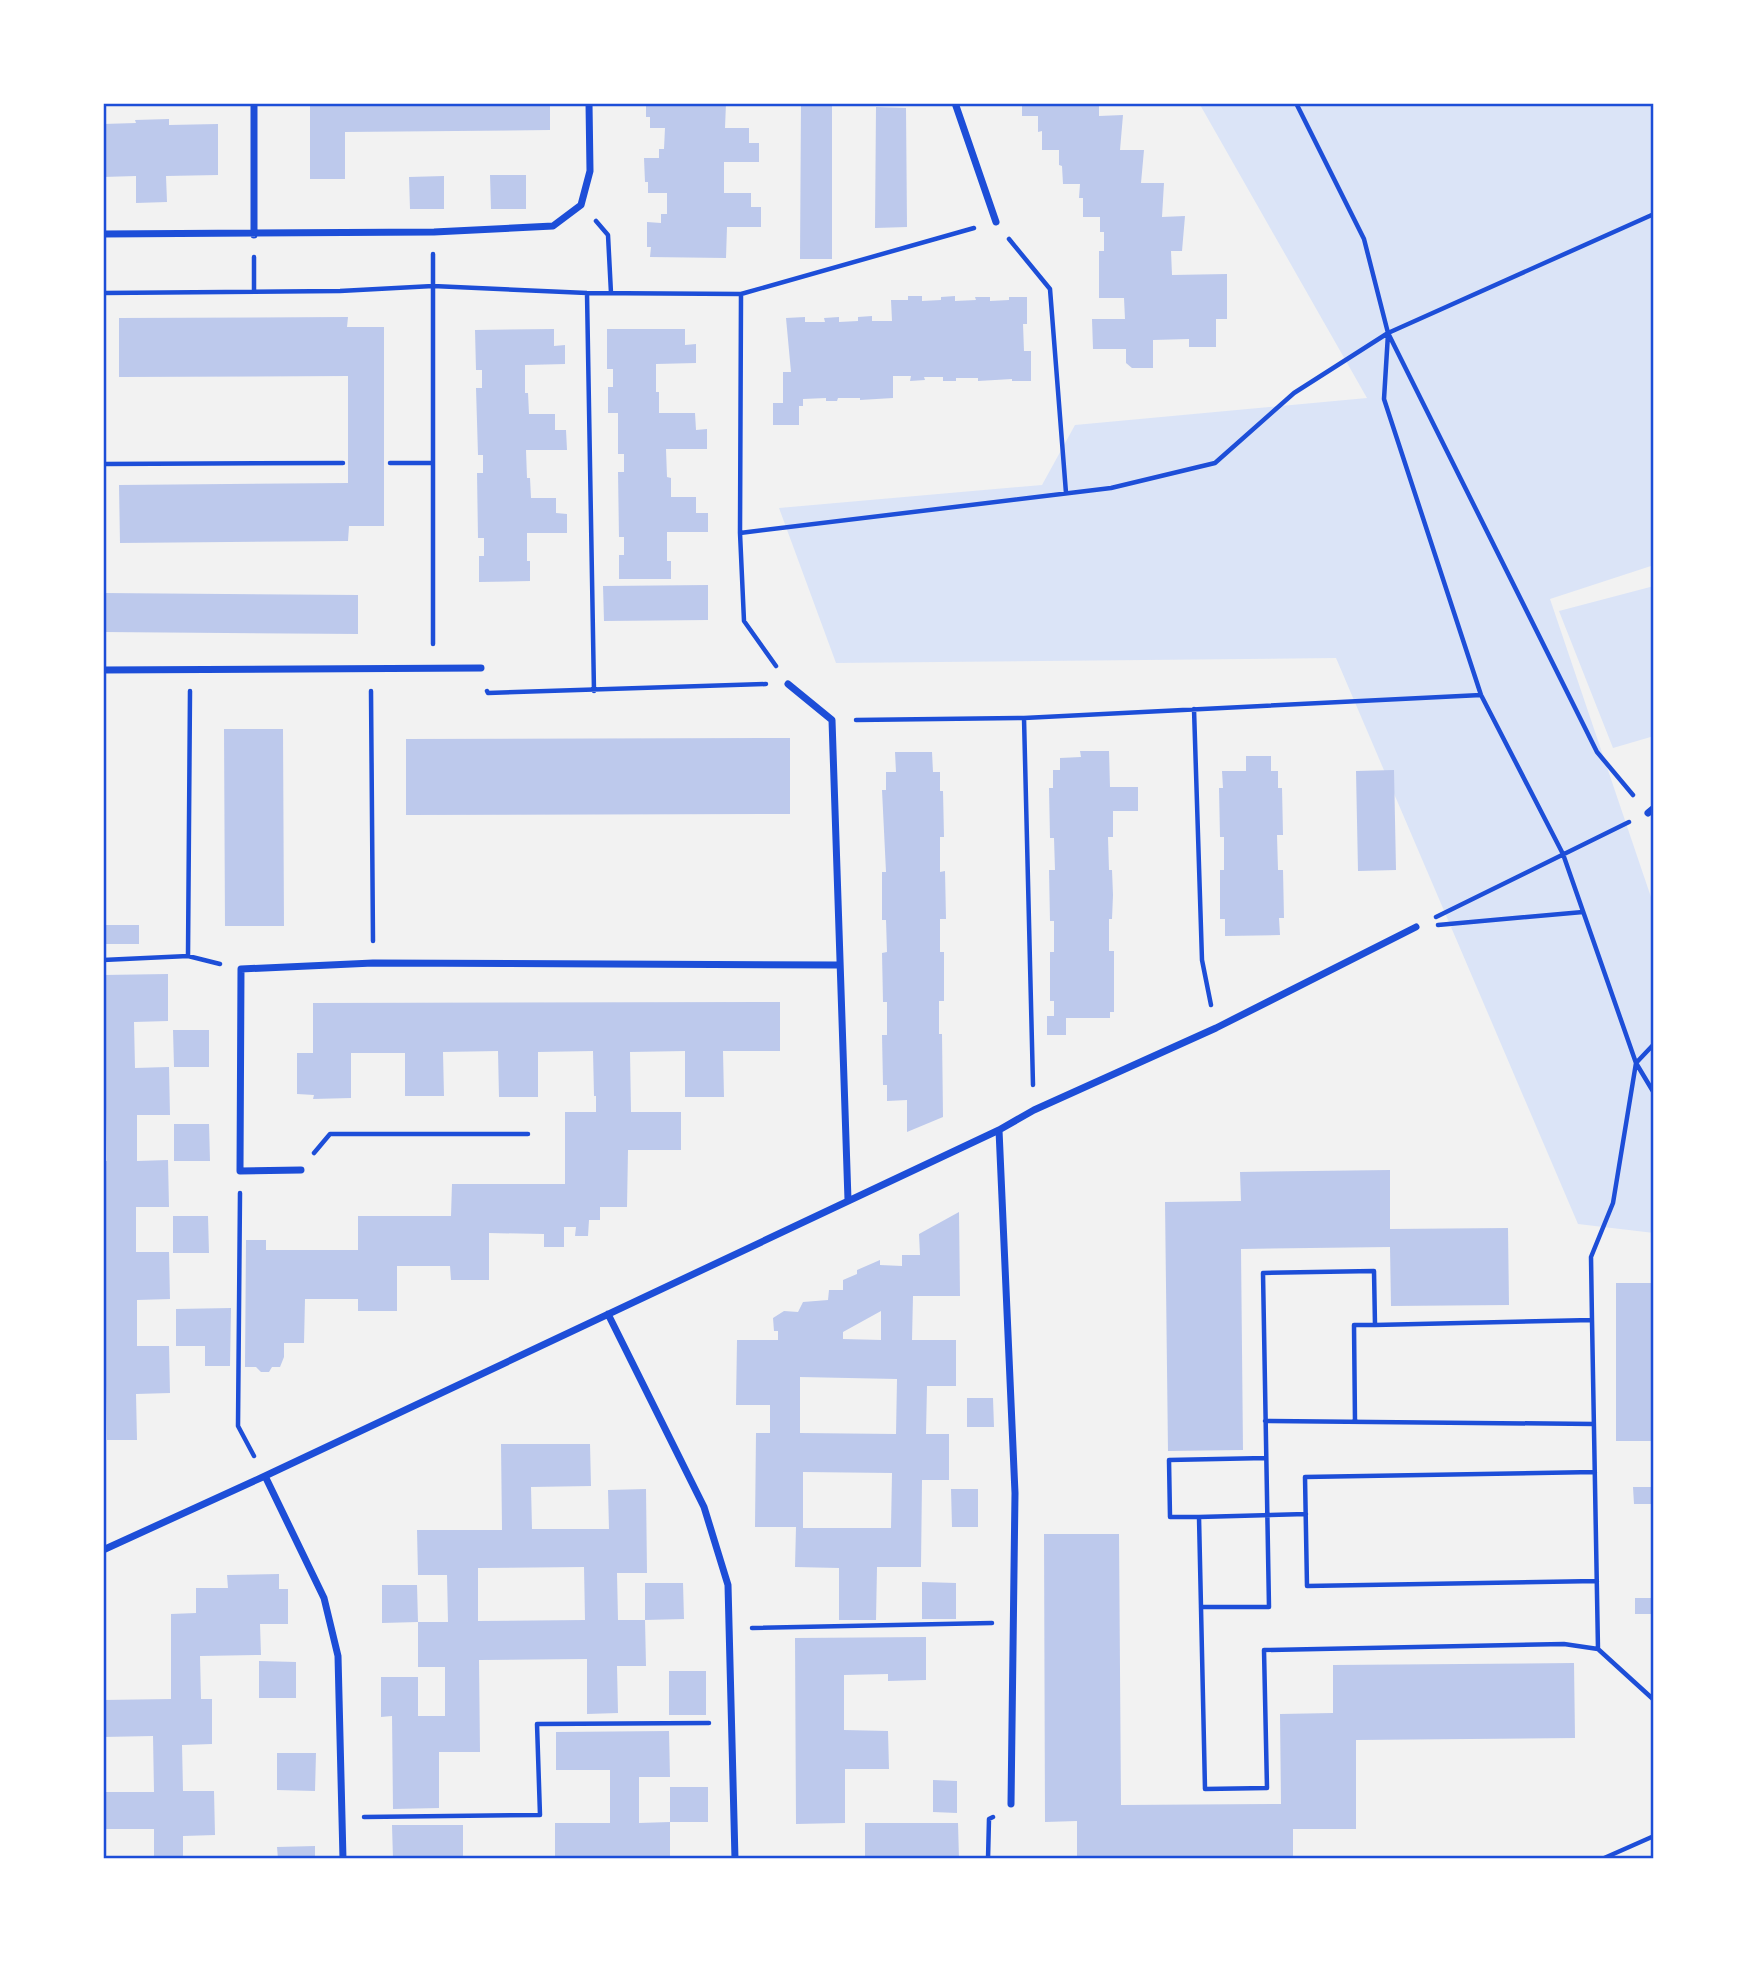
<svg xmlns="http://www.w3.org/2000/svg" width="1757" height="1962" viewBox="0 0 1757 1962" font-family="'Source Sans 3',sans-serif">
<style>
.green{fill:#dbe4f7}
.building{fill:#bdc9ec;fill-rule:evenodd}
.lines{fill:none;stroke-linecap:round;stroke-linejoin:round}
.path{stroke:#1d4ed8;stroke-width:4.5}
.minor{stroke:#1d4ed8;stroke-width:7}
.neatline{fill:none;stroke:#1d4ed8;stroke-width:2.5}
</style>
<rect width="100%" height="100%" fill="#f2f2f2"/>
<path class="green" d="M1199,103H1654V565L1550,599L1654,906V1233L1578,1224L1336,658L836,663L779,508L1042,485L1075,425L1367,398Z
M1654,586V736L1613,748L1559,611Z"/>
<path class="building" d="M310,103H550V130L345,132V179H310Z
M646,103H726L725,128H749V143H759V162H724V193H751V207H761V227H727L726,258L650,257L651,247H647V222L661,223V214H667V193H648V182H645L644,158H659V149H664L665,128H650V117H646Z
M801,103H832V259H800Z
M1022,103H1099V116L1123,115L1120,150H1144L1141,183H1164L1162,217L1185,216L1182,251H1171L1172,275L1227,274V319H1216V347H1189V339L1153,340V368H1132L1126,363V349H1093L1092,319H1125L1124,298H1099V251H1104V232H1100V217H1083V198H1079L1080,184H1063L1062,166L1059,165V150H1042V131L1038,132V116H1022Z
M876,107L906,108L907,227L875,228Z
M169,119V125L218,124V175L166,176L167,202L136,203V176L103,177V124L136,123L135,120Z
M490,175H526V209H491Z
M444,176V209H410L409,177Z
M908,296H922V301L941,300V297L955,296V301L976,300L975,297H990V301L1009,300V297H1027V324H1023L1024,351H1031V381H1012V379L978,381V378H956V381H943V377H924L925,380L910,381L911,376H893V398L860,400V398H838L837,401H826V398L803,399V406H799V425H773V403H783V372H791L786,318L805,317V322H825L824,318L839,317V322L858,321V317L872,316V321H892L891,300H908Z
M348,317L347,327H384V526H349L348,541L120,543L119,485L348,483V376L119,377V318Z
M554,329V346L565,345V364L525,365V393H528L529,414H555V430H566L567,450H526L527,478H530L531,498H556V513L567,514V533H527V561H530V581L479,582V556H484V538H478L477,473H483V455H478L476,388H482V370H476L475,330Z
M607,329H685V345L696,344V363L656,364V392H659V413H695L696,430L707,429V449H666L667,477L671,478V497H696V513H708V532H667V561H671V579H619V555H624V537H619L618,472H624V454H618V413H608V387H613V369H607Z
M708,585V620L604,621L603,586Z
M103,593L358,595V634L103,632Z
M224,729H283L284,926H225Z
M790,738V814L406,815V739Z
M1080,751H1109L1110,787H1138V811H1113V837H1108L1109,870H1112L1113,895L1112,919H1109V951H1114V1012H1110V1018H1066V1035H1047V1016H1054V1001H1050V952H1054V921H1050L1049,870H1055L1054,838H1050L1049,788H1053V770H1060V758L1081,757Z
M895,752H932L933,772H940V791H943L944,837H940V872L945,871L946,919H940V952H944V1001H939V1034H942L943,1117L907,1132V1100L887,1101V1085H883L882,1035H887V1002H883L882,953L887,952L886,920H882V872H886L882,790H886V772H896Z
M1246,756H1271V771H1278V788H1282L1283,835H1277L1278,870H1283L1284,918H1279L1280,935L1225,936V919H1220V870H1224V837H1220L1219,788H1223L1222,771H1246Z
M1394,770L1396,870L1358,871L1356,771Z
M103,925H139V944H103Z
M168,974V1021L134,1022L135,1068L169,1067L170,1115H137V1161L168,1160L169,1207H136V1252H169L170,1299L137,1300V1346H169L170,1393L136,1394L137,1440H107L106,1385H103V1347H106V1291H103V1253H106L103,1161H107L106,1107H103V1068H105L103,975Z
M780,1002V1051H723L724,1097H685V1051L630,1052L631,1112H681V1150H628L627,1207H600V1220H589L588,1236H575L576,1227H564V1247H544V1234L489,1233V1280H451L450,1266H397V1311H358V1299H305L304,1343H284V1357L280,1367H272L269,1372H261L256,1367H245L246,1240H266V1250H358V1216H451L452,1184H565V1112H596V1096H594L593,1051L538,1052V1097H499L498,1051L443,1052L444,1096H405V1053H351V1098L313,1099L314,1095L297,1094V1053H313V1003Z
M173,1030H209V1067H174Z
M174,1124H209L210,1161H174Z
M1390,1170V1229L1508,1228L1509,1305L1391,1306L1390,1247L1241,1249L1243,1450L1168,1451L1165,1202L1241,1201L1240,1172Z
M959,1212L960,1296H913L912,1340H956V1386H927L926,1434H949V1480H922L921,1567H877L876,1620H839V1568L795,1567L796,1527H755L756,1433H770V1405H736L737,1340H778V1331H774L773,1318L784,1311L798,1312L803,1302L828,1300L829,1290H843V1280L857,1274V1270L880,1260V1265L902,1266V1255H920L919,1234ZM881,1311V1340L843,1339V1332ZM800,1377L897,1379L896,1434L800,1433ZM803,1472L892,1473L891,1528H803Z
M173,1216H208L209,1253H173Z
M1616,1283H1654V1441H1616Z
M231,1308L230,1366H205V1346H176V1309Z
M967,1398H993L994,1427H967Z
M501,1444H590L591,1486L531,1487L532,1529H609L608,1490L646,1489L647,1573H617L618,1620H645L646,1666H617L618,1713L587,1714V1659L479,1660L480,1752H439V1808L393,1809L392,1716L381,1717V1677H418V1716H445V1667H418V1622H448L447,1575H418L417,1530H502ZM584,1567L585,1620L478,1621V1568Z
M1633,1487H1654V1504H1634Z
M951,1489H978V1527H952Z
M1044,1534H1119L1121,1805L1281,1804L1280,1714L1333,1713V1665L1574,1663L1575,1738L1356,1740V1829H1293V1859H1077V1821L1045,1822Z
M279,1574V1589H288V1624H260L261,1655L200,1656L201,1699H212V1744L182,1745L183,1791H214L215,1835L183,1836V1859H154V1829H103V1792H154L153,1736L103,1737V1700L171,1699V1614L196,1613V1588H228L227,1575Z
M922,1582L956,1583V1619H922Z
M645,1583H683L684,1619L645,1620Z
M382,1585H417L418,1622L382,1623Z
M1635,1598H1654V1614H1635Z
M926,1637V1680L888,1681V1674L844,1675V1730L888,1731L889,1769H845V1823L796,1824L795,1638Z
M259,1661L296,1662V1698H259Z
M669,1671H706V1715H669Z
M669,1731L670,1777H639V1823L670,1822V1859H555V1823H610V1770H556V1732Z
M277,1753H316L315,1791L277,1790Z
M933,1780L957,1781V1813L933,1812Z
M670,1787H708V1822H670Z
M865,1823H958L959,1859H865Z
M392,1825H463V1859H393Z
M315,1846V1859H278L277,1847Z"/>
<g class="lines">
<path class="path" d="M1296,103L1364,239L1388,333L1597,752L1633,795
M596,221L608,235L611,293
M1009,239L1050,289L1066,493
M254,257V292
M103,293L340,291L433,286L587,293L741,294
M587,293L594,691
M1388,334L1384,399L1481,695L1563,854L1636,1063L1654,1093
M390,463H432
M103,464L343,463
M740,533L1111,488L1215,463L1294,393L1388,333L1654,214
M433,644V254
M776,666L744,621L740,533L741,294L974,228
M371,691L373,941
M487,691L488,693L766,684
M1194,709L1202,960L1211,1005
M1024,718L1033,1085
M856,720L1024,718L1481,695
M1436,917L1629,822
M1438,925L1583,912
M188,956L190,691
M103,960L188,956L220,964
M314,1153L330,1134H528
M240,1193L238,1426L254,1456
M1592,1320L1591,1257L1613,1203L1636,1063L1654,1044
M1265,1421L1594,1424
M1355,1422L1354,1325H1375
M1266,1458L1169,1460L1170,1517H1199L1205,1789L1267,1788L1264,1650L1564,1644L1598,1649L1654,1700
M1595,1472L1305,1477L1307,1586L1597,1581
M1199,1517L1306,1514
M1201,1607H1269L1263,1273L1374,1271L1375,1325L1592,1320L1598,1649
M752,1628L992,1623
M364,1817L540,1815L537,1724L709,1723
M988,1859L989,1819L993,1817
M1602,1859L1654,1836"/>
<path class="minor" d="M254,103V235
M955,103L996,222
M103,234L434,232L553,226L581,205L590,171L589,103
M103,670L481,668
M788,684L832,720L848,1200
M1648,813L1654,808
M999,1130L1015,1493L1011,1804
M301,1170L240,1171L241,969L373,963L839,965
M608,1314L704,1507L728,1585L735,1859
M265,1476L324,1598L338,1656L343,1859
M103,1550L265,1476L999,1130L1034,1110L1216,1028L1416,927"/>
</g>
<rect width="1757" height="1962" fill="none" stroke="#ffffff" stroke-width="210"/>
<rect x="105" y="105" width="1547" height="1752" class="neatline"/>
</svg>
